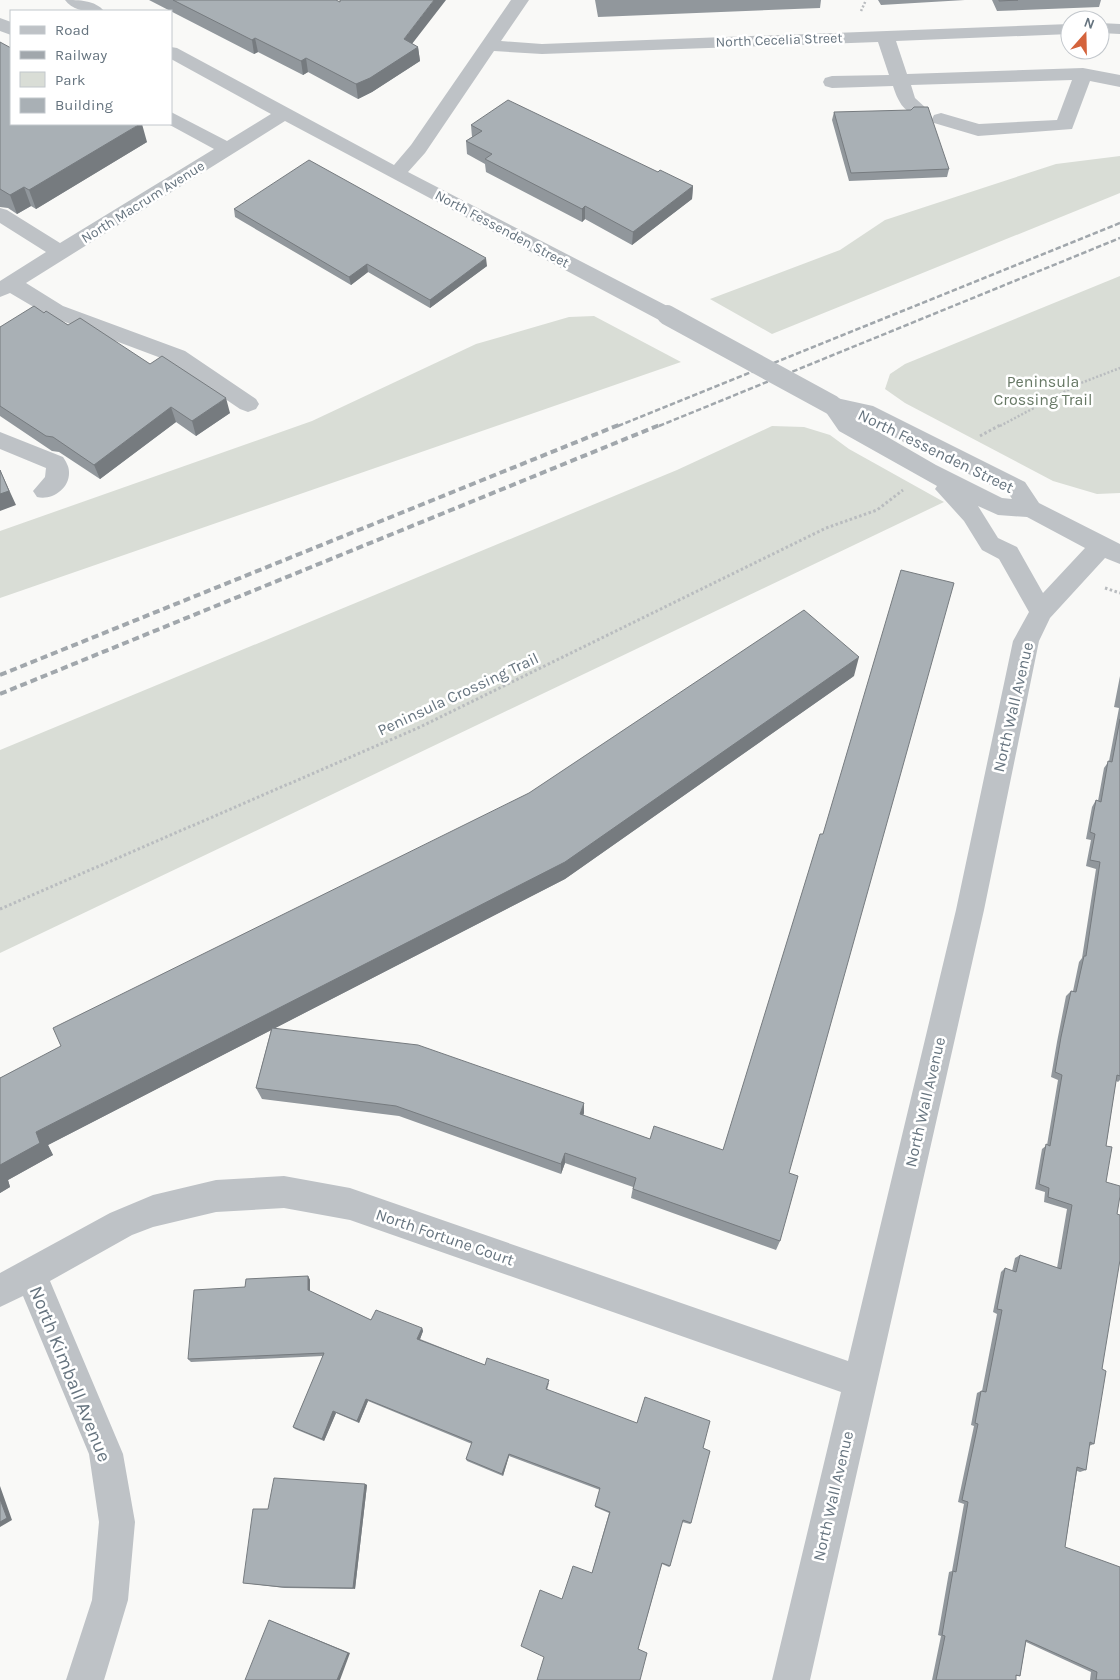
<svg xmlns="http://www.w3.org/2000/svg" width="1120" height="1680" viewBox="0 0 1120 1680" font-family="Karla,sans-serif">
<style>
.green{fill:#d9ddd6}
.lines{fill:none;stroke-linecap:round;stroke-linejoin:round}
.path-far1{stroke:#b9bcbf;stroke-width:2.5;stroke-dasharray:2 2;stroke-linecap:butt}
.path{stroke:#b9bcbf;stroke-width:3;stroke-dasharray:2.5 2.5;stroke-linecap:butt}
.minor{fill:#bec2c6;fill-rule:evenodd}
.rail-far1{stroke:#a1a7ac;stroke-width:2.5;stroke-dasharray:5.5 2.5;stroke-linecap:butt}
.rail{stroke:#a1a7ac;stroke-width:4;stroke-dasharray:7 4;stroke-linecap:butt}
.minor-bridge{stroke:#bec2c6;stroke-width:20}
.wall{fill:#91979c}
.shaded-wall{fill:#767b7f}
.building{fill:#a9b0b5;stroke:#767b7f}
.labels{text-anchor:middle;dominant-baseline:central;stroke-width:5;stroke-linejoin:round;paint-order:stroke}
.far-street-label{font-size:14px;fill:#66747f;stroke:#fff}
.park-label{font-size:16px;fill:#677865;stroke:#fff}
.street-label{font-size:16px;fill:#66747f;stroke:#fff}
.near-street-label{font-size:19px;fill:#66747f;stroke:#fff}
</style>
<rect width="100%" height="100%" fill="#f9f9f7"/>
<path class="green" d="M1120,156V193L772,334L710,299L840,250L885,220L1056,164Z
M1120,276V493L1097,494L1053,481L905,403L885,389L890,374L905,364Z
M594,316L681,362L0,598V531L312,421L476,344L569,317Z
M772,426L804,427L830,435L849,449L944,502L0,953V750L677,470Z"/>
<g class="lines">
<path class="path-far1" d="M861,11L866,0
M1000,426L1081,383L1120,368"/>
<path class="path" d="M980,436L1002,424
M1105,588L1120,593
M0,909L420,727L826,528L877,510L903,490"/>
<path class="minor" d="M65,0C79,0 95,0 104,11C90,12 74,12 65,0Z
M511,0H529L501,41L542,44L1070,24V34L896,41L907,74L1083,68L1120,75V87L1090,81L1072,129L978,136L934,123L932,119L934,115L941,113L979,124L1057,120L1072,80L911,85L915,98L927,109L925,113C905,118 898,101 893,86L832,88L825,86L823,82L825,78L832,76L889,75L878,42L542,54L494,51L425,153L408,172L675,310L678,315L675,320L667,322L659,320L285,121L26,283L63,306L185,351L256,399L259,404L256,409L248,412L240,409L169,361L49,316L10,293L0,297V281L46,252L0,223V208L7,210L60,243L214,149L168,124H171V112L227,141L271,114L171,59V47L177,48L394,165L411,145Z
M0,18L11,22V35L0,31Z
M1100,23L1120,24V34L1100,33Z
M832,397L873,406L1025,482L1039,503L1120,544V564L1105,558L1050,618L1039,641L984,910L810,1680H772L841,1392L350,1220L284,1208L216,1212L153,1227L132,1235L50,1281L123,1454L135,1522L128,1600L104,1680H66L92,1600L99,1522L89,1454L23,1296L0,1307V1273L110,1213L153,1195L216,1180L284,1176L350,1188L848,1361L956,910L1013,641L1029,612L999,559L982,550L964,521L935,489L937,486L839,431L821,405L824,400ZM853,417L1009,494L1012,499L1002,498L936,465ZM978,506L998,515L1027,517L1085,548L1043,593L1017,547L998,538Z
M0,432L63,457C66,462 69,466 69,472C70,489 51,501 37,497L33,491L45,477L46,468L0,449Z"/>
<path class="rail-far1" d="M618,426L1120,223
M659,426L1120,238"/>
<path class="rail" d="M0,675L621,424
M0,694L662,424"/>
<path class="minor-bridge" d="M667,315L832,405"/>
</g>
<path class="wall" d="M149,0H336L418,47L420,61L372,92L358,99L308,72L303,75L258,52L254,54Z
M595,0H821L820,8L598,17Z
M878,0H965L881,5Z
M992,0H1101L1099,7L997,11Z
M0,42L147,142L36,209L31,206L17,214L8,208L0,207Z
M834,112L949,169L947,177L849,181L832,120Z
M471,125L658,172L693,186L692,199L632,245L585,219L582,222L486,172L485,164L467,154L466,141L472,137Z
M234,209L487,266L430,308L368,272L351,285L235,217Z
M44,313L150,364L230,413L196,436L176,422L100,479L59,452L52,451L0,416V327Z
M854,676L565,879L275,1028L584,1113L583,1116L650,1139L789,1173L780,1241L776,1250L631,1198L633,1187L565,1163L561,1174L399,1116L262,1099L256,1088L271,1030L48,1145L53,1155L8,1180L10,1187L0,1193V1078Z
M1120,676V1080L1118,1082L1116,1081L1106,1146V1182L1117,1214L1102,1369L1094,1444L1089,1446L1086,1470L1080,1472L1077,1471L1065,1547L1120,1680H1090L1091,1672L1026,1642L1020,1676H1016V1680H932L941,1636L938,1635L949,1572L952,1571L964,1504L958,1502L974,1426L971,1425L977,1393L981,1391H982L997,1314L993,1312L1001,1272L1005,1268L1012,1271L1015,1258L1020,1255L1057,1268L1067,1209L1044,1202L1045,1192L1035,1189L1042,1149L1047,1145L1058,1080L1051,1077L1057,1042L1066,996L1071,991H1073L1079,962L1082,958L1096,869L1086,866L1091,840L1086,839L1092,807L1096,800L1098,801L1104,768L1109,761L1119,708L1114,707Z
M308,1276L310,1280V1291L371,1320L422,1328L423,1331L420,1339L485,1365L549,1383L547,1390L703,1448L691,1523L690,1524L682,1522L670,1566L669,1567L662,1564L638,1649L640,1680L562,1599L592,1573L609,1513L595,1507L600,1490L509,1456L503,1476L467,1461L466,1459L472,1444L368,1401L359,1423L336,1413L324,1441L295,1429L293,1427L323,1356L191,1362L188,1359L245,1287Z
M365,1484L367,1485L355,1589L285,1588L243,1583L268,1509Z"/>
<path class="shaded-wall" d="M434,0H446L405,53L404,39Z
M255,38L258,52L254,54L252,40Z
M418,47L420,61L372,92L358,99L356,84Z
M306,58L308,72L303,75L301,61Z
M140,124H142L147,142L36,209L29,190Z
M693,186L692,199L632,245L633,232Z
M24,187L31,206L17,214L10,195Z
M585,206V219L582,222V209Z
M486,258L487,266L430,308V300Z
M367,264L368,272L351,285L349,277Z
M226,398L230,413L196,436L192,421Z
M171,407L176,422L100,479L94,465Z
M0,470L16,505L0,511Z
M859,657L854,676L565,879L48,1145L53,1155L8,1180L10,1187L0,1193V1165L36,1132Z
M584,1103V1113L579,1125L580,1114Z
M565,1153V1163L561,1174V1164Z
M308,1276L310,1280V1294L308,1290Z
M422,1328L423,1331L419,1342L417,1339Z
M366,1399L368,1401L359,1423L357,1421Z
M333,1411L336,1413L324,1441L322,1439Z
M509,1454V1456L503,1476L502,1474Z
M365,1484L367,1485L355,1589L353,1588Z
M0,1486L12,1520L0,1527Z
M269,1620L350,1653L340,1680H337Z"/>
<path class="building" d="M173,0H336L340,2V0H434L404,39L418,47L370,78L356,84L306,58L301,61L255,38L252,40Z
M999,0H1018L999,1Z
M0,42L11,48V124H140L29,190L24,187L10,195L0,189Z
M508,100L658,172L660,170L693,186L633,232L585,206L582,209L485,159L492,154L466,141L482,131L471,125Z
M914,107H928L949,169L851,173L834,112L911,110Z
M309,160L486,258L430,300L367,264L349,277L234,209Z
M34,306L44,313L46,311L68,325L80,318L150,364L162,356L226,398L192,421L171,407L94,465L53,437L46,436L0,406V327Z
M0,470L9,491L0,494Z
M901,570L954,583L789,1173L798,1176L780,1241L633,1189L636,1178L565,1153L561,1164L396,1106L256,1088L272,1028L418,1045L584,1103L580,1114L650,1139L654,1126L723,1150L820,834H823Z
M804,610L859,657L565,862L36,1132L40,1143L0,1165V1078L61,1046L53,1028L529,793Z
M1120,719V1076L1117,1075L1106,1146L1112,1147L1106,1182L1120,1186V1196L1117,1214L1120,1215V1260L1102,1369L1106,1371L1094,1444L1090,1442L1086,1470L1077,1467L1065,1547L1120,1567V1680H1096L1097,1672L1026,1640L1020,1676L1016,1675V1680H936L945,1636L942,1635L953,1571L956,1572L968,1502L962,1500L978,1424L975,1423L981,1391L986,1392L1002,1310L997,1309L1005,1268L1016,1272L1020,1255L1061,1269L1072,1205L1048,1197L1049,1188L1039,1184L1046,1144L1050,1146L1062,1075L1055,1072L1061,1037L1071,991L1076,992L1084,956H1086L1100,862L1090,860L1095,834L1090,832L1096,800L1101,802L1108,761L1112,762Z
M308,1276V1290L371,1320L376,1310L422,1328L417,1339L485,1365L487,1358L549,1380L546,1389L637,1423L645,1397L710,1421L703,1448L710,1451L691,1523L683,1520L670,1566L662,1563L638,1649L647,1653L640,1680H537L544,1657L521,1646L540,1590L562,1599L573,1566L592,1573L610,1512L595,1506L600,1488L509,1454L502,1474L466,1459L472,1442L366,1399L357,1421L333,1411L322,1439L293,1427L324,1353L188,1359L194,1290L245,1287L246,1279Z
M274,1478L365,1484L353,1588L282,1587L243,1583L253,1509H268Z
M0,1499L7,1518L0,1522Z
M269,1620L348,1653L337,1680H245Z"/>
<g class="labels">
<g class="far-street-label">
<text transform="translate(779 40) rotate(-2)">North Cecelia Street</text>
<text transform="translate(143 202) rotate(-32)">North Macrum Avenue</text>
<text transform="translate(502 229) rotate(28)">North Fessenden Street</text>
</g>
<g class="park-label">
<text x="1043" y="381">Peninsula<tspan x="1043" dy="18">Crossing Trail</tspan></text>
</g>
<g class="street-label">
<text transform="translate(936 451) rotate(26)">North Fessenden Street</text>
<text transform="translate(458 694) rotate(-25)">Peninsula Crossing Trail</text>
<text transform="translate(1013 707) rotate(-77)">North Wall Avenue</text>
<text transform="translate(925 1102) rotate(-77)">North Wall Avenue</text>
<text transform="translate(445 1237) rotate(19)">North Fortune Court</text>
<text transform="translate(833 1496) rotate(-77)">North Wall Avenue</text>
</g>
<g class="near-street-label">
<text transform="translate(70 1374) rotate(68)">North Kimball Avenue</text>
</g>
</g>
<rect x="10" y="10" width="162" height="115" fill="#ffffff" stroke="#c2c7cc"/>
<rect x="20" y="26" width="25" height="8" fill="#bec2c6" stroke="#c2c7cc"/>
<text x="55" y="35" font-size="15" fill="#66747f">Road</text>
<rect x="20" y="51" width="25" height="8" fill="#a1a7ac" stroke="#c2c7cc"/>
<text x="55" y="60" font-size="15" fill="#66747f">Railway</text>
<rect x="20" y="72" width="25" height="15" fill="#d9ddd6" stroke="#c2c7cc"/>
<text x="55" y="85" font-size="15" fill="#66747f">Park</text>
<rect x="20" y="98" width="25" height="15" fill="#a9b0b5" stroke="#c2c7cc"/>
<text x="55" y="110" font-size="15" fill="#66747f">Building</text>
<g transform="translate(1085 35) rotate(20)"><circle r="24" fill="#ffffff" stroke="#c2c7cc"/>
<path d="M0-4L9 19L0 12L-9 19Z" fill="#d4633c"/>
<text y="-8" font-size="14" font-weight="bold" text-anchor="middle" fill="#66747f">N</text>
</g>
</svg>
